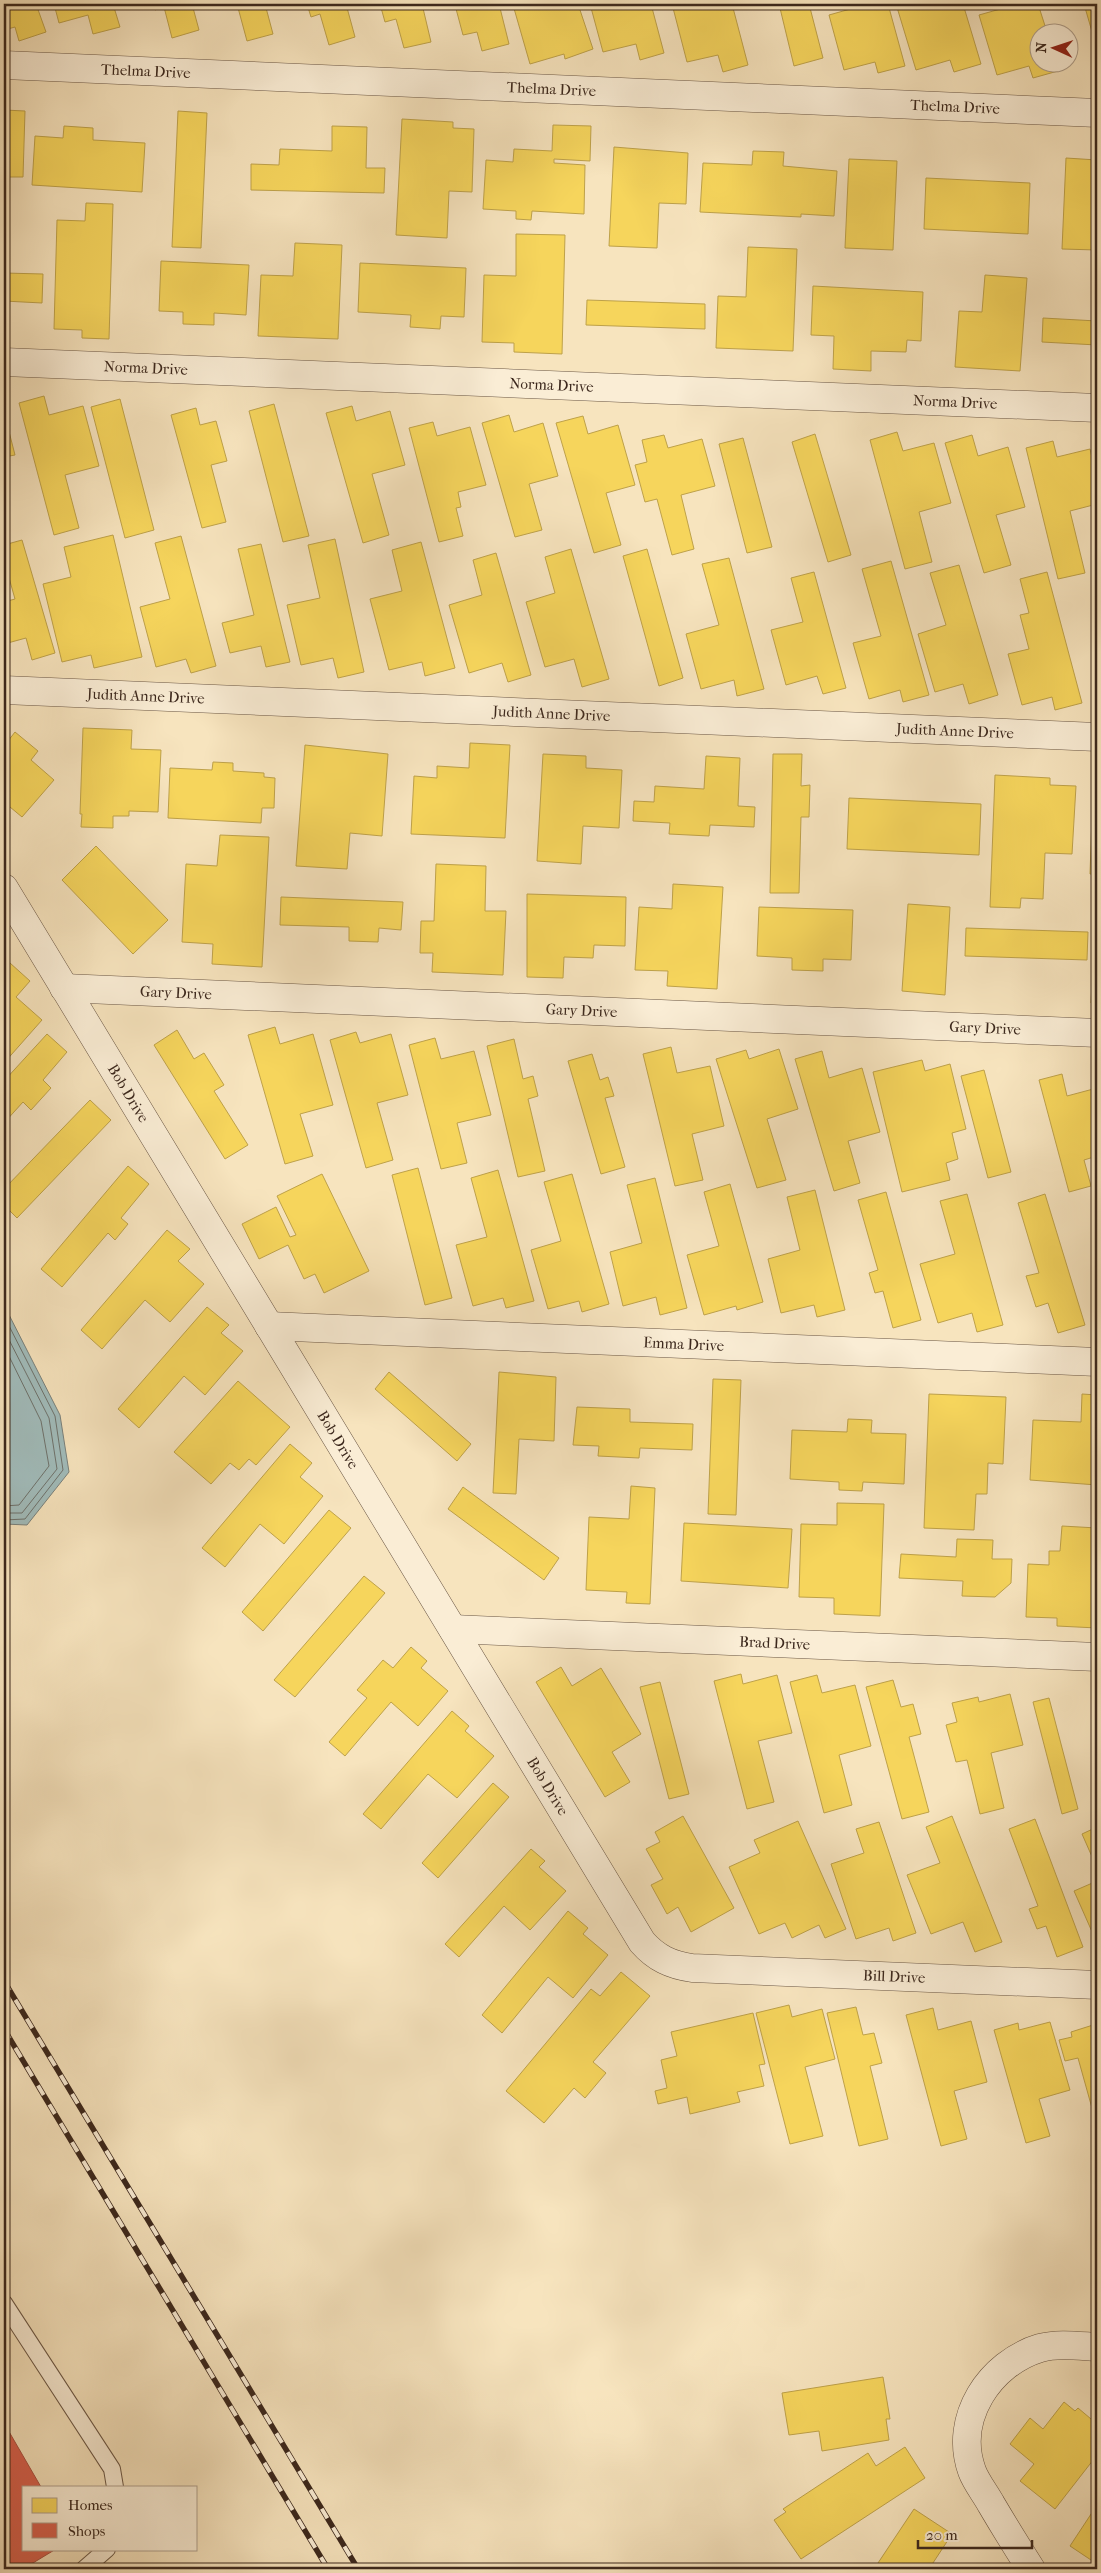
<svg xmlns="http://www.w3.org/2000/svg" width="1101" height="2573" viewBox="0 0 1101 2573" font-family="'IM FELL French Canon',serif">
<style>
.water{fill:#a1bcbb;stroke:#79817c}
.homes{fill:#f6d55c;stroke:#bea149}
.shops{fill:#d6604d;stroke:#a84f3f}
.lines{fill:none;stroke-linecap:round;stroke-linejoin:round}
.shore{stroke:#6e726c;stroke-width:1}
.lane-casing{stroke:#6b5745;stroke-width:18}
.street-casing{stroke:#6b5745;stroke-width:29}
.lane{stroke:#faedd5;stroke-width:16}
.street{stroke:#faedd5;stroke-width:28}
.rail-casing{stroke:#3c281d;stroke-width:5.5}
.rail{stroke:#faedd5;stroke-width:4;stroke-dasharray:11;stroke-linecap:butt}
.labels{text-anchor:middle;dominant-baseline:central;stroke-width:5;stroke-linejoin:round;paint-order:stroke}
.street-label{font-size:15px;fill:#3c281d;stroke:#faedd5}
</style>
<rect width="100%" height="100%" fill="#f7e4be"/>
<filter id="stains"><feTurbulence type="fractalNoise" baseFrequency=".004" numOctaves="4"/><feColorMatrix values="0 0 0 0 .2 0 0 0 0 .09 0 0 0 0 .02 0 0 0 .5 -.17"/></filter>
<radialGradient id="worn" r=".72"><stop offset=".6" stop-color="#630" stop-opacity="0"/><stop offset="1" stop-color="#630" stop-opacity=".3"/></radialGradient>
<path class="water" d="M4,1305L60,1415L69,1472L27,1525L4,1524Z"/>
<path class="homes" d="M4,4H36L46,32L19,41L15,27L4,30Z
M54,4H113L120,27L93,34L88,15L59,23Z
M153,4H192L199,30L172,38L164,7L155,10Z
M237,4H265L273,34L247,41Z
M307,4H346L355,37L329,45L320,14L311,17Z
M380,4H422L431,42L404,48L396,19L385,22Z
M459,4H499L509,44L482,51L477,32L463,35L455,5Z
M516,4H578L593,49L565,59L564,54L530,64L513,5Z
M590,4H651L664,53L640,60L636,44L603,52Z
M672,4H732L748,65L723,72L718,55L687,62Z
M779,4H809L823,58L794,66Z
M860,4H888L905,66L878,73L875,62L844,70L829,15L861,6Z
M896,4H963L981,64L954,72L950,60L916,70Z
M1011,4H1038L1047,32H1038V62H1055L1058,71L1033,78L1029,66L997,75L979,15L1011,6Z
M1084,4H1097V49Z
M4,110L25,111L23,177H4Z
M178,111L207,113L201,248L172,247Z
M402,119L453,122V128L474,129L472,192L449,191L447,238L396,235Z
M553,125L591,126L590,161L554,159V163L585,165L584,214L532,211L531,220L516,219V211L483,209L486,160L513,162L514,149L552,151Z
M64,126L93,128V140L145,143L142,192L32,185L35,136L63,138Z
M332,126L367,127L366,168H385L384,193L251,190V164L279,165L280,149L332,151Z
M614,147L688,153L686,204L659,203L657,248L609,246Z
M753,151L784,152L783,166L837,171L834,216L801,214V217L700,212L703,163L752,165Z
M1066,158L1097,160V250L1062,249Z
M849,159L897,161L893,250L845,248Z
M926,178L1030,183L1028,234L924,229Z
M86,203L113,204L109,339L82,338V330L54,329L57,220L85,221Z
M516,234L565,235L562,354L514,352V343L482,342L484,275L516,276Z
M295,243L342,245L338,339L258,336L261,275L293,276Z
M748,247L797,249L793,351L716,348L718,296L746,297Z
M161,261L249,265L246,315L214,313V325L183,324V312L159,311Z
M360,263L466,268L464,317L441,316L440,329L410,327L411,315L358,312Z
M4,273L43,274L42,303L4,301Z
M985,275L1027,278L1020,371L955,367L959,311L982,312Z
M813,286L923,292L921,341L907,340L906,352L871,351V371L833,369L834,336L811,335Z
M587,300L705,304V329L586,325Z
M1043,318L1097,321V345L1042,342Z
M44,396L49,415L83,406L99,466L65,475L79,528L54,535L19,403Z
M120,399L154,530L125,538L91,407Z
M274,404L309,536L283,542L249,411Z
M352,406L356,421L390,411L405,465L372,474L389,535L363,543L326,413Z
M196,408L200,425L216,421L227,461L211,465L226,522L202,528L171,415Z
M4,412L15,455L4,457Z
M509,415L514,432L543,423L558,476L529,484L542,530L515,537L482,423Z
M583,416L588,434L618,425L635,485L606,493L621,545L594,553L556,423Z
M433,422L437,436L470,427L486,485L458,492L461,507L456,508L463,536L439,542L409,428Z
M897,432L903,451L934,443L951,503L919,512L932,562L905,569L870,440Z
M815,434L851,555L828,562L792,442Z
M664,435L668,448L702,439L715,486L681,495L694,549L672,555L657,499L645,502L635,465L647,462L642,440Z
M972,435L978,456L1008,447L1025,507L996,515L1011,565L984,573L945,443Z
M743,438L772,547L747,553L719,444Z
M1053,441L1057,457L1090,449L1097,479V504L1070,511L1085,573L1058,579L1026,448Z
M113,535L142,657L94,668L91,655L62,662L43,584L71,577L64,547Z
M181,536L216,666L191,673L186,659L156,667L140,607L170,599L155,543Z
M335,539L364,672L338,678L333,658L301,665L287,605L320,598L308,545Z
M22,540L55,653L32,660L26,638L4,644V602L15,599L4,560V545Z
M421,542L455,668L425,676L422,662L389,670L370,599L402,591L392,550Z
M261,544L290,662L266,667L261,646L230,653L222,623L254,615L238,549Z
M571,549L609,679L582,687L574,659L545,667L526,602L555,593L545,557Z
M647,549L683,678L659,686L623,556Z
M496,553L531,675L508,682L502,663L469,673L449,605L482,595L473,560Z
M729,558L764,689L737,696L734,680L701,689L686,634L719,625L702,564Z
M891,561L929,695L903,702L900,690L869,699L853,643L881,636L862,569Z
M959,565L998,695L969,704L963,684L935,692L918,634L946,625L930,573Z
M814,572L846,688L823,694L817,676L786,685L771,630L803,622L791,578Z
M1047,572L1082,703L1055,710L1052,697L1022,705L1008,654L1029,649L1020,615L1029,613L1020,579Z
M83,728L132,730L131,749L161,750L158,812L129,811V816H113V828L81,827L82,814H80Z
M15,732L38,751L31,760L54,780L22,817L4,802V738L8,741Z
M470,743L510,745L505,838L411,834L414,776L437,778V766L469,768Z
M305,745L388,754L382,836L350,833L347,869L296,866Z
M543,754L586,756V768L622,770L619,828L583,826L581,864L537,861Z
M773,754H802L801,786L810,785L809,817H801L799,893H770Z
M706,756L740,758L738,806L755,807L754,827L710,825L709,836L669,834L670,823L633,821L634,801L654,802L655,786L704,789Z
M213,762L233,763V771L264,773V777L275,778L274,808H262L261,823L168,818L170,768L212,770Z
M995,775L1050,778V785L1076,786L1072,854L1045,853L1043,899L1021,898L1020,908L990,907Z
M849,798L981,804L979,855L847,849Z
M1092,817L1097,818V874H1090Z
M220,835L269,837L262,967L212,964L213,944L182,942L186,864L217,866Z
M96,846L168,920L133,954L62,880Z
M436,864L486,866L485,911H506L503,975L432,972L433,953H420L421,921H434Z
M673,884L723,887L717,989L667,986L668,971L635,970L639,907L672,909Z
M527,894L626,897L625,946L594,945L593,958L564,957L563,978L527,977Z
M281,897L403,902L401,930L379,928L378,942L349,941V927L280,925Z
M908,904L950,907L945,995L902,991Z
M759,907L853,910L851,960L823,959V971L792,970V958L757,956Z
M966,928L1088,932L1087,960L965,956Z
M1094,944H1097V1003H1091Z
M10,963L30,981L16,997L42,1020L4,1063V970Z
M275,1027L280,1044L313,1034L333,1105L300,1114L313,1156L285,1164L248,1035Z
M177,1030L194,1059L204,1053L224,1085L214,1091L248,1145L225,1159L154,1045Z
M356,1032L360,1043L391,1034L408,1095L377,1103L393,1160L366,1168L330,1040Z
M47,1034L67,1052L43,1080L51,1088L31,1110L23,1102L4,1123V1081Z
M435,1038L441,1059L474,1051L491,1115L457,1123L467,1163L441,1169L409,1045Z
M514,1039L523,1079L533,1076L538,1096L528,1099L545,1171L518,1177L487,1046Z
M671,1047L677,1073L710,1066L724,1126L692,1134L703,1180L675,1186L643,1054Z
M779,1049L798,1109L767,1119L786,1180L757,1188L716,1059L746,1050L749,1059Z
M822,1051L829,1078L862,1068L880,1132L848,1141L860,1183L834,1191L795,1059Z
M592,1054L600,1080L608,1077L614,1096L605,1098L625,1167L601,1174L568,1061Z
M922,1060L925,1071L950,1064L966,1129L952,1133L958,1159L946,1163L950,1180L902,1192L873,1072Z
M984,1070L1011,1172L988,1178L961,1076Z
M1062,1074L1067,1096L1097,1088V1156L1084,1160L1091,1186L1069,1192L1039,1080Z
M90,1100L111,1120L17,1218L4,1205V1189Z
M128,1166L149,1184L121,1218L128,1224L115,1240L108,1233L62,1287L41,1269Z
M418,1168L452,1298L425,1305L392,1175Z
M498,1170L534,1301L506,1308L503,1298L473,1306L456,1245L487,1237L471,1178Z
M322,1174L369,1271L324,1293L315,1274L304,1279L288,1245L259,1259L242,1224L276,1207L290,1237L296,1235L277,1196Z
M572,1174L609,1304L582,1312L579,1301L548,1309L531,1250L561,1241L544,1182Z
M655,1178L687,1308L660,1315L656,1297L623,1306L610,1252L642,1243L627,1185Z
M730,1184L763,1302L737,1310L736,1306L704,1315L687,1255L719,1246L704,1192Z
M815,1190L845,1310L817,1317L814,1305L781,1313L768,1259L800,1250L787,1197Z
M886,1192L921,1320L893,1328L883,1291L875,1293L869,1273L878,1270L858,1200Z
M967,1194L1003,1325L977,1332L972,1313L938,1323L920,1264L955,1254L940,1201Z
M1045,1194L1085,1325L1058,1333L1048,1303L1036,1307L1026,1276L1039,1273L1018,1203Z
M167,1230L190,1249L178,1261L204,1284L170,1322L145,1300L102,1349L81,1330Z
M207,1307L229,1325L221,1333L243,1351L205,1395L184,1376L139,1428L118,1409Z
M389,1372L471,1444L457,1461L375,1389Z
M499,1372L556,1377L554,1441L519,1439L516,1494L493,1493Z
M713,1379L741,1380L736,1515L708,1514Z
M238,1381L290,1427L256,1465L249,1459L239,1470L230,1463L211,1484L174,1452Z
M929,1394L1006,1397L1003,1464L988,1463L987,1494H976L974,1530L924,1528Z
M1082,1394L1097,1395V1485L1030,1480L1033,1420L1081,1422Z
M577,1407L630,1409V1422L693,1424L692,1450L640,1448L639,1458L598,1456L599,1446L573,1445Z
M848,1419L872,1420L871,1433L906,1434L904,1484L863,1482L862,1491L839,1490V1482L790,1479L792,1430L847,1432Z
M290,1444L312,1463L300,1477L323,1496L284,1544L260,1524L225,1567L202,1548Z
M631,1486L655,1488L650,1604L626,1603L627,1592L586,1590L589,1517L629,1519Z
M463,1487L559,1558L544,1580L448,1509Z
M837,1503L884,1504L880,1616L834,1614V1598L799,1597L801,1524L837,1525Z
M329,1510L351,1528L263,1631L242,1612Z
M684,1523L792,1529L788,1588L681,1581Z
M1062,1526L1097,1528V1628L1057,1626V1618L1026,1617L1028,1564L1049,1565V1551H1060Z
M957,1539L993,1540L992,1559H1012L1011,1583L995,1597L962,1596L963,1581L899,1578L901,1554L956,1557Z
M364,1576L385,1593L295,1697L274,1680Z
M411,1647L427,1661L421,1668L448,1691L418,1726L391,1702L345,1756L329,1742L367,1698L357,1690L383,1660L393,1668Z
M561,1667L572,1686L601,1668L641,1734L612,1752L630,1782L605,1797L536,1682Z
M741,1674L743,1684L777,1675L792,1733L758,1741L774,1802L747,1809L714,1681Z
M817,1675L822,1693L855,1685L871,1746L839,1755L852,1805L824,1813L790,1682Z
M893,1680L901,1707L913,1704L921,1734L909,1737L929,1812L902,1819L866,1687Z
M660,1682L689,1794L669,1799L640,1687Z
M1010,1694L1023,1745L991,1753L1004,1808L980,1814L967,1760L956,1762L946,1725L957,1722L952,1703L978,1697L979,1702Z
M1049,1698L1078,1809L1062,1814L1033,1702Z
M452,1711L469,1726L465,1731L494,1756L457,1798L428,1774L381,1829L363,1814Z
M493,1783L509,1797L438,1878L422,1863Z
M683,1816L734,1908L691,1932L678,1907L667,1914L651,1885L663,1879L646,1849L660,1842L655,1832Z
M952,1816L1002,1942L975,1952L963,1922L931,1934L907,1875L940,1863L926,1827Z
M1035,1819L1083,1947L1057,1957L1046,1926L1037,1929L1029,1909L1038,1906L1009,1829Z
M798,1821L846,1929L825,1938L819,1925L792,1938L785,1923L759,1934L729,1867L760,1853L754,1840Z
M879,1822L916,1933L893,1941L889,1928L856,1939L831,1864L864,1853L856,1829Z
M1097,1827V1868L1082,1834Z
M531,1849L545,1861L539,1867L566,1891L530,1930L504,1906L459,1957L445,1944Z
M1097,1881V1943L1074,1891Z
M568,1911L588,1928L583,1934L608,1955L573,1998L548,1977L502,2033L482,2015Z
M621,1972L650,1996L593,2062L606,2073L585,2098L574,2088L544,2123L506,2091L591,1989L600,1996Z
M789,2005L792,2017L822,2009L835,2059L805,2067L823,2136L790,2144L756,2013Z
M856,2007L863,2035L874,2033L882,2063L870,2066L888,2139L859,2146L827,2013Z
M933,2008L938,2030L971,2021L987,2082L954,2091L967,2139L941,2146L906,2015Z
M753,2013L765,2064L759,2065L764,2086L737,2092L740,2102L690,2114L687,2097L658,2104L655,2091L667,2088L661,2060L677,2056L671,2032Z
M1050,2022L1070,2090L1039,2099L1050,2136L1026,2143L994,2030L1018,2023L1019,2030Z
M1093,2025L1094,2028H1097V2126L1078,2058L1065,2061L1059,2040L1072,2037L1071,2032Z
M883,2377L890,2419H886L889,2440L822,2451L819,2431L789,2435L782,2393Z
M1064,2402L1075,2411L1078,2408L1097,2424V2455L1055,2509L1020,2481L1034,2464L1010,2444L1030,2418L1043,2429Z
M905,2447L925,2478L801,2559L774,2520L786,2512L783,2509L868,2453L876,2466Z
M1097,2505V2550L1091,2560L1070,2546Z
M914,2509L952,2534L929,2569H874Z"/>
<path class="shops" d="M4,2423L41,2487H24V2549H56L23,2569H4Z"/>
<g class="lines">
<path class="shore" d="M4,1316L55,1416L63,1470L25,1519L4,1520
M4,1330L49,1418L57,1469L22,1513H4
M4,1346L41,1421L49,1466L19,1505L4,1506"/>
<defs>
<path id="lane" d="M4,2303L112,2469L115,2487
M84,2569L107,2549"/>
<g id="street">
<path id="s1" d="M4,65L1097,113"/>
<path id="s2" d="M4,362L1097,408"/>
<path id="s3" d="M4,690L1097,737"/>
<path id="s4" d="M4,888L642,1942C656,1958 671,1965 692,1968L1097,1985"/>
<path id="s5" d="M64,988L1097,1033"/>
<path id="s6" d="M269,1326L1097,1362"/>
<path id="s7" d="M453,1629L1097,1657"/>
<path d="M1031,2569C1017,2547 1004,2526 991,2504C985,2493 976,2482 972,2471C953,2418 990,2363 1040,2348C1058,2343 1079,2346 1097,2347"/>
</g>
</defs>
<use href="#lane" class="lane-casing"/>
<use href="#street" class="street-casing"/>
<use href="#lane" class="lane"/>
<use href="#street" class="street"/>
<defs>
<path id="rail" d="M4,1981L358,2569
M4,2029L328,2569"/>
</defs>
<use href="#rail" class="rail-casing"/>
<use href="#rail" class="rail"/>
</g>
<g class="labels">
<g class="street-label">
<text stroke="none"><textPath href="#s1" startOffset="142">Thelma Drive</textPath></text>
<text stroke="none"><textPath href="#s1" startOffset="548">Thelma Drive</textPath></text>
<text stroke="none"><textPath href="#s1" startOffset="952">Thelma Drive</textPath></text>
<text stroke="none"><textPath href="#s2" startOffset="142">Norma Drive</textPath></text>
<text stroke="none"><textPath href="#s2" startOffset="548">Norma Drive</textPath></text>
<text stroke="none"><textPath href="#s2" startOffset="952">Norma Drive</textPath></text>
<text stroke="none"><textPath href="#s3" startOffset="142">Judith Anne Drive</textPath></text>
<text stroke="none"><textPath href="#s3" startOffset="548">Judith Anne Drive</textPath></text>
<text stroke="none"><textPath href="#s3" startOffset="952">Judith Anne Drive</textPath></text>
<text stroke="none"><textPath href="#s5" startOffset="112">Gary Drive</textPath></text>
<text stroke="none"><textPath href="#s5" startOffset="518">Gary Drive</textPath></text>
<text stroke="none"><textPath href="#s5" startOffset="922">Gary Drive</textPath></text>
<text stroke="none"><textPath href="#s4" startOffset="240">Bob Drive</textPath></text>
<text stroke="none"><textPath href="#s6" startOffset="415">Emma Drive</textPath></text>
<text stroke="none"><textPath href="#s4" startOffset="645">Bob Drive</textPath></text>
<text stroke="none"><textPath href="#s7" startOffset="322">Brad Drive</textPath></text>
<text stroke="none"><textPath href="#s4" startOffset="1050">Bob Drive</textPath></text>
<text stroke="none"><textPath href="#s4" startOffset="1492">Bill Drive</textPath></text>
</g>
</g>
<rect width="1101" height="2573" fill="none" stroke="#f7e4be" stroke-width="20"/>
<rect x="5" y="5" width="1091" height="2563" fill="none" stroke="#3c281d" stroke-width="2.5"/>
<rect x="10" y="10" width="1081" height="2553" fill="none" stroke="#3c281d"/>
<rect x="22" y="2486" width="175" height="65" fill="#faedd5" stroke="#ae9e8b"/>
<rect x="32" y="2498" width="25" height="15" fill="#f6d55c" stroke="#ae9e8b"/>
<text x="68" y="2510" font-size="15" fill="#3c281d">Homes</text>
<rect x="32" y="2523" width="25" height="15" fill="#d6604d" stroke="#ae9e8b"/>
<text x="68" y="2536" font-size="15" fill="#3c281d">Shops</text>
<g transform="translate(1054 48) rotate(273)"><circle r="24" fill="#faedd5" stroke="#ae9e8b"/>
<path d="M0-4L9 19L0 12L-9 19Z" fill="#8f2418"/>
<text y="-8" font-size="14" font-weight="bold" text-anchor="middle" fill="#3c281d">N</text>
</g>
<path d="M918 2540v8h114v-8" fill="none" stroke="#3c281d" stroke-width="2.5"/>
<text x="926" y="2540" font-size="15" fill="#3c281d" stroke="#faedd5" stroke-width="4" paint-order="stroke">20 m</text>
<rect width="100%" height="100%" filter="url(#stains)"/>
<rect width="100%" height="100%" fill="url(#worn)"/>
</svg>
